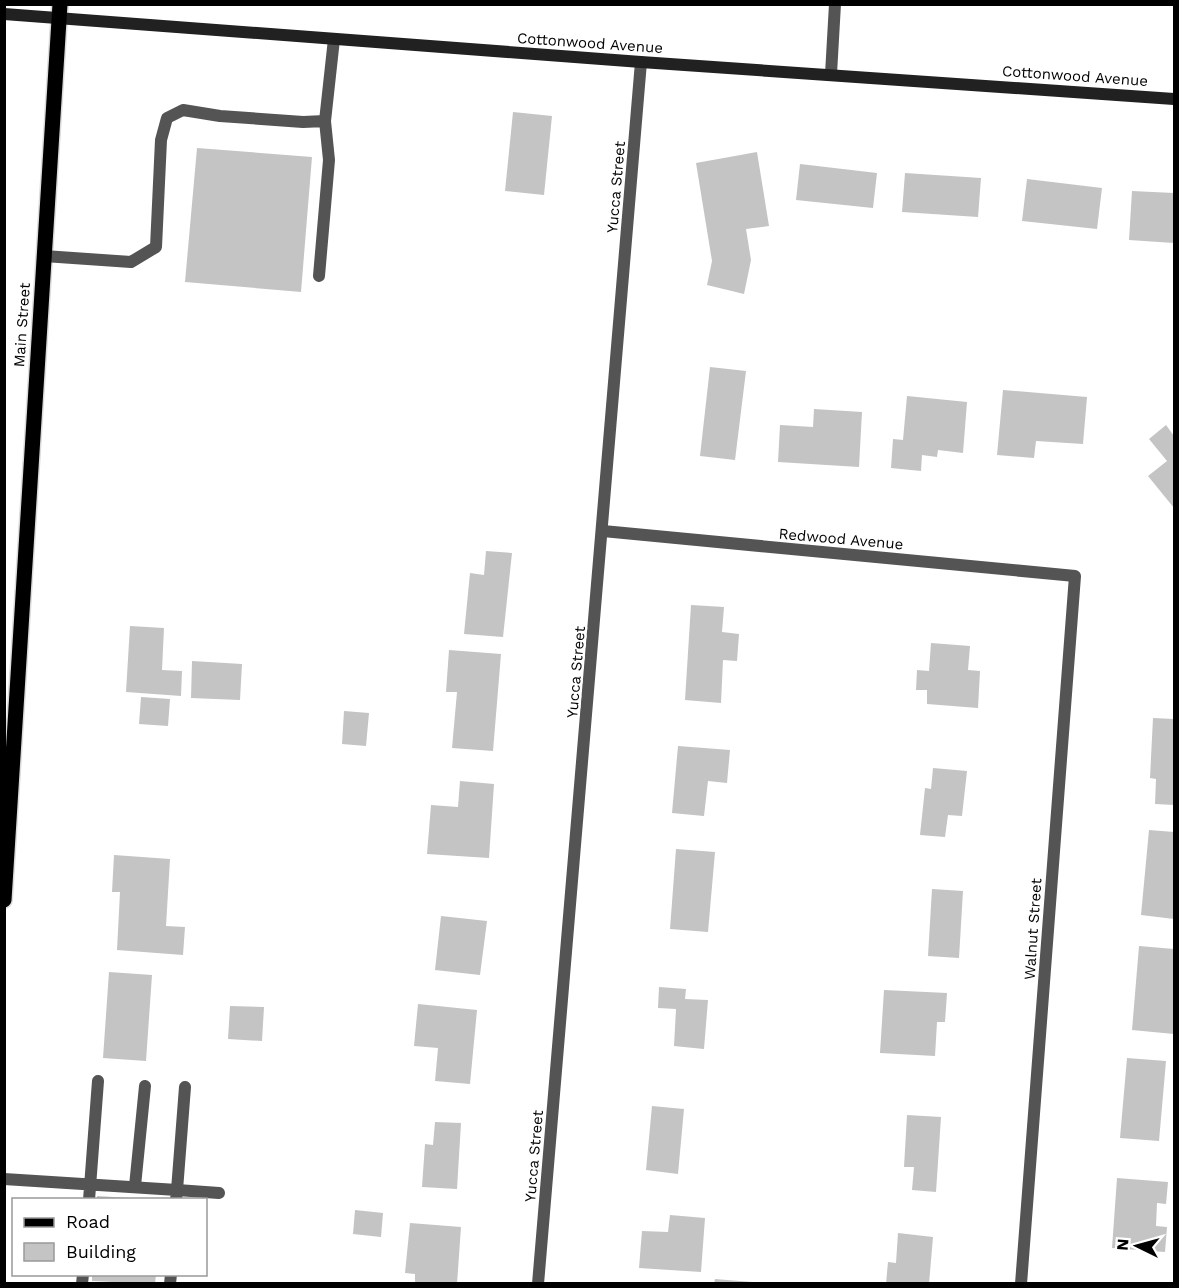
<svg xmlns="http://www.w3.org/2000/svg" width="1179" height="1288" viewBox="0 0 1179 1288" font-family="'Work Sans',sans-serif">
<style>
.building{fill:#c4c4c4}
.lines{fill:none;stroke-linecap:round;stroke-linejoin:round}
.primary-casing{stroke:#dbdbdb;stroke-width:18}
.lane{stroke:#545454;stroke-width:12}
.street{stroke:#545454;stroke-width:12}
.secondary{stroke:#212121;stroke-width:12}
.primary{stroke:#000;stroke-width:15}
.labels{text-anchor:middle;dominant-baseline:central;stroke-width:4.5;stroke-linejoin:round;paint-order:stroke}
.street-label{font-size:15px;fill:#000;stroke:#fff}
</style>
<rect width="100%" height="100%" fill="#fff"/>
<path class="building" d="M513,112L552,116L544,195L505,191Z
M197,148L312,157L301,292L185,282Z
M757,152L769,226L746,229L751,260L744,294L707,285L712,261L696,163Z
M800,164L877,173L873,208L796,200Z
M905,173L981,178L978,217L902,212Z
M1027,179L1102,188L1097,229L1022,221Z
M1132,191L1174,193V243L1129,240Z
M710,367L746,371L735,460L700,456Z
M1003,390L1087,397L1083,444L1036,441L1034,458L997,455Z
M907,396L967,402L963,453L938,450L937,457L922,455L921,471L891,468L893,439L903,440Z
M814,409L862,412L859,467L778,462L780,425L813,427Z
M1166,425L1174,436V508L1148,476L1167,461L1149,439Z
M486,551L512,553L503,637L464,634L470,573L484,575Z
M691,605L724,607L722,632L739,634L737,661L723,660L721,703L685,700Z
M130,626L164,628L162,670L182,671L181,696L126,692Z
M931,643L970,646L968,670L980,671L978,708L927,704V690H916L917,670L929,671Z
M449,650L501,654L493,751L452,748L457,692H446Z
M192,661L242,664L240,700L191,698Z
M141,697L170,699L168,726L139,724Z
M344,711L369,713L366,746L342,744Z
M1153,718L1174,719V805L1155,804L1156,779L1150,778Z
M678,746L730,750L727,783L708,781L704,816L672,813Z
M933,768L967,771L962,816L948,815L945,837L920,835L925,788L931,789Z
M460,781L494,784L489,858L427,854L431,805L458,807Z
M1149,830L1174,832V919L1141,915Z
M676,849L715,852L708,932L670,929Z
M114,855L170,859L166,926L185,927L183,955L117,950L120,892H112Z
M932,889L963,891L959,958L928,956Z
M441,916L487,921L480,975L435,970Z
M1139,946L1174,949V1034L1132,1030Z
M109,972L152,975L146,1061L103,1058Z
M659,987L686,989L685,999L708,1000L704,1049L674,1046L676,1009L658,1008Z
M884,990L947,993L945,1022H937L935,1056L880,1053Z
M418,1004L477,1010L470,1084L435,1081L438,1048L414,1046Z
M230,1006L264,1007L262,1041L228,1039Z
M1127,1058L1166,1061L1159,1141L1120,1138Z
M652,1106L684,1109L678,1174L646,1170Z
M907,1115L941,1117L936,1192L912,1190L914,1167H904Z
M435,1122L461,1123L457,1189L422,1187L425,1144L433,1145Z
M1117,1178L1168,1182L1166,1204L1157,1203L1156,1226L1167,1227L1165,1252L1112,1248Z
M97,1196L131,1198V1200H97Z
M355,1210L383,1213L381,1237L353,1234Z
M670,1215L705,1218L701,1272L639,1268L642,1231L668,1232Z
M410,1223L461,1227L457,1284H415V1274L405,1273Z
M898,1233L933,1237L929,1284H886L888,1262L896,1263Z
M92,1274H156L155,1284L92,1281Z
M715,1279L752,1282V1284H714Z"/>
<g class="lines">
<defs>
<path id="primary" d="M4,900L60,4"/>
</defs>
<use href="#primary" class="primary-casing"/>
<path class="lane" d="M44,256L131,262L156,247L161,140L167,118L183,110L220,116L303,122L325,121L334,39
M319,276L329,160L325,121
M4,1179L177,1190L185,1087
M135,1186L145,1086
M89,1200L98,1081
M176,1200L177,1190L219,1193
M82,1284L83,1274
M170,1284L171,1274"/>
<path class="street" d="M831,74L835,4
M603,531L1075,576L1021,1284
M538,1284L641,62"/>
<path class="secondary" d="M4,14L641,62L1174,99"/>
<use href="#primary" class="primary"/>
</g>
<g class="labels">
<g class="street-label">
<text transform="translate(590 43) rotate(4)">Cottonwood Avenue</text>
<text transform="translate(1075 76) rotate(4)">Cottonwood Avenue</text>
<text transform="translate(616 187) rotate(-85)">Yucca Street</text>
<text transform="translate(22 325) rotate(-86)">Main Street</text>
<text transform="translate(841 539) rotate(5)">Redwood Avenue</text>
<text transform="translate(576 672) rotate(-85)">Yucca Street</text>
<text transform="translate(1033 929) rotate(-86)">Walnut Street</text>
<text transform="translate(534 1156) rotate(-85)">Yucca Street</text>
</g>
</g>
<rect width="1179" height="1288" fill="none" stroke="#000000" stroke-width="12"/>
<rect x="12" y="1198" width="195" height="78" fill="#ffffff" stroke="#999999" stroke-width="1.5"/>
<rect x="24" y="1218" width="30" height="9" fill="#000000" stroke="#999999" stroke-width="1.5"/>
<text x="66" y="1228" font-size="18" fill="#000000">Road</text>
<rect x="24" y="1243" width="30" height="18" fill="#c4c4c4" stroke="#999999" stroke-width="1.5"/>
<text x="66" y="1258" font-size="18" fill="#000000">Building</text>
<g transform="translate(1137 1246) rotate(275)" stroke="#ffffff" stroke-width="4.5" paint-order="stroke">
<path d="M0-4.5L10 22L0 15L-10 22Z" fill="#000000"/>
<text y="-9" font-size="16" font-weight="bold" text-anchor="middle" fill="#000000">N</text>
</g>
</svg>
